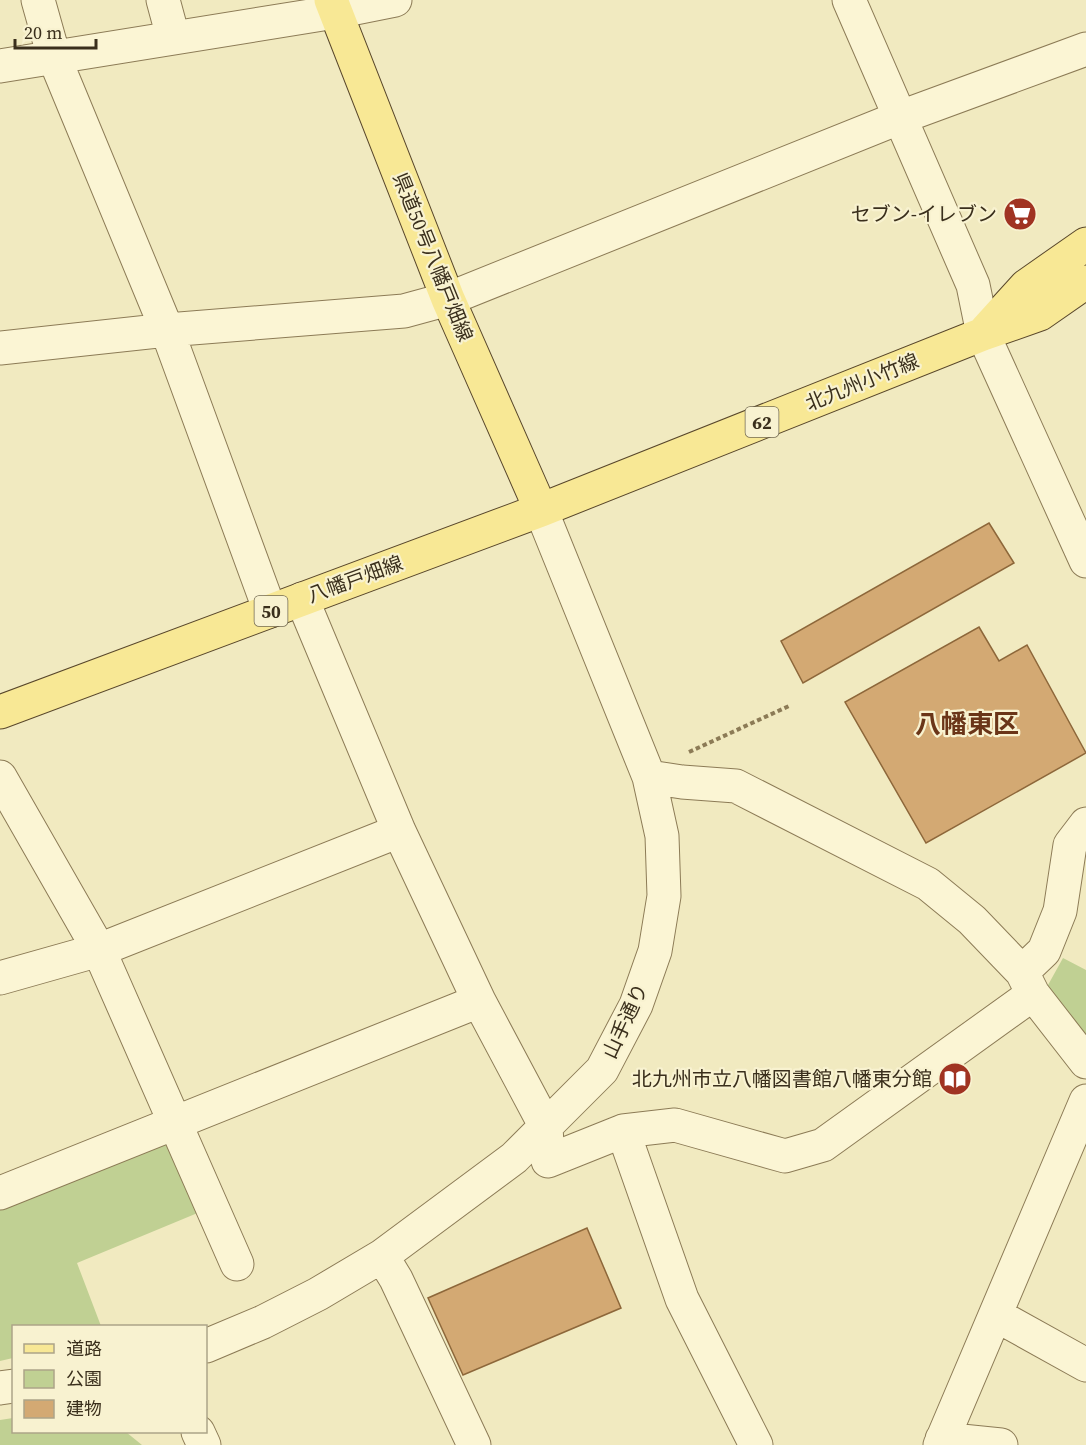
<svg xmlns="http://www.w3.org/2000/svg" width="1086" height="1445" viewBox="0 0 1086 1445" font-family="'Source Serif 4','Noto Sans JP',serif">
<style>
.green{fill:#c0d093}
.building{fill:#d3a973;stroke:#8d673a;stroke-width:1.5}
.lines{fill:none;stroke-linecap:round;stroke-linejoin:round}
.minor-casing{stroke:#8c7b56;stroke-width:35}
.major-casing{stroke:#59472b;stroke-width:35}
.path{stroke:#8c7b56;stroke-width:4;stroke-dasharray:4.5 3;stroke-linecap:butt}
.minor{stroke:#fbf5d4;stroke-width:33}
.major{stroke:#f8e895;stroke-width:33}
.labels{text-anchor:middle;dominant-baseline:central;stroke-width:4.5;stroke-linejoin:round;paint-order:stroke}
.shield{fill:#f8f2d0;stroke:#736a52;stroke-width:1.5}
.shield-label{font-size:18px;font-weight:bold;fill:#3a2f1c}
.poi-label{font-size:20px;fill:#3a2f1c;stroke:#f8f2d0;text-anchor:end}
.street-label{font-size:20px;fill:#3a2f1c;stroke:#f8f2d0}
.district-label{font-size:26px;font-weight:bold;fill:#6a3518;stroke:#f8f2d0}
</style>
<rect width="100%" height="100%" fill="#f1eac0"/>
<path class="green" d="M1063,958L1086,970V1038L1043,994Z
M169,1138L200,1212L77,1263L101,1326H14L13,1358L0,1361V1207Z
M13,1418L14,1432H126L142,1445H0V1420Z"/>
<path class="building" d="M989,523L1014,563L803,683L781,641Z
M979,627L999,661L1027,645L1086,753L926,843L845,702Z
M587,1228L621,1308L463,1375L428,1298Z"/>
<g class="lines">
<defs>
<path id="minor" d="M38,0L54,57L167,330L270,611
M163,0L173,37
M849,0L973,285L983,334L1086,561
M0,66L335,12L395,0
M0,348L167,330L404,311L448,299L901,117L1086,49
M302,599L399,831L479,1001L546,1127L548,1161L623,1131L682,1299L756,1445
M0,777L99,950L237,1264
M649,777L682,782L736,786L928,884L972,920L1022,972L1033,994L1086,1062
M1022,972L1044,951L1060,911L1070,845L1086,824
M0,978L99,950L399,831
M623,1131L675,1125L785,1156L823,1145L1033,994
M0,1193L479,1001
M382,1256L396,1279L474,1445
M996,1315L1086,1365
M206,1346L263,1322L318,1294L382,1256L514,1158L602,1070L636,1005L655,951L664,896L662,836L649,777L541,510
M0,1388L14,1386
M198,1432L204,1445
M942,1439L1001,1445
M940,1445L1086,1101"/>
<path id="major" d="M331,0L448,299L541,510
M986,330L1026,286L1086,244
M0,712L541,510L983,334L1040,314L1086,282"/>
</defs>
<use href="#minor" class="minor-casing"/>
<use href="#major" class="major-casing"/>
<path class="path" d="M689,752L789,706"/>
<use href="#minor" class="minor"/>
<use href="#major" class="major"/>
</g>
<defs>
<symbol id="supermarket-disc" viewBox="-11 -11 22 22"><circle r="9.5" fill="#a03322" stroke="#f8f2d0"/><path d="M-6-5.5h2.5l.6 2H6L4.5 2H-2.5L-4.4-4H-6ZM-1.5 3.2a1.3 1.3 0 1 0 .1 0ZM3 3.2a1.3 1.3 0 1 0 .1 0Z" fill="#fff"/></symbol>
<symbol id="library-disc" viewBox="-11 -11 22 22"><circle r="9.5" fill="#a03322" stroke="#f8f2d0"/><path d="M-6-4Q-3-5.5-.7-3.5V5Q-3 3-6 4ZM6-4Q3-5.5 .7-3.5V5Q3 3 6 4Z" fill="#fff"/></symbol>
</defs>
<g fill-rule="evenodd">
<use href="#supermarket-disc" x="1001" y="195" width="38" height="38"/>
<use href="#library-disc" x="936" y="1060" width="38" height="38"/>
</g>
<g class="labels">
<g class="shield">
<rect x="745.5" y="407" width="33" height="30" rx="4.5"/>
<rect x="254.5" y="596" width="33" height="30" rx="4.5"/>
</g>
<g class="shield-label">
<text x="762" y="422">62</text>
<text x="271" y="611">50</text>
</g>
<g class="poi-label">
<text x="997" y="214">セブン-イレブン</text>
<text x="932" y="1079">北九州市立八幡図書館八幡東分館</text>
</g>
<g class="street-label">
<text transform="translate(433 257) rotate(68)">県道50号八幡戸畑線</text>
<text transform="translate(862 382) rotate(-22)">北九州小竹線</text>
<text transform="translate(355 579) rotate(-20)">八幡戸畑線</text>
<text transform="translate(625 1021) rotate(-65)">山手通り</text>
</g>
<g class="district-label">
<text x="967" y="724">八幡東区</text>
</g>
</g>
<rect x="12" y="1325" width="195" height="108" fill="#f8f2d0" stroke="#aca488" stroke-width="1.5"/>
<rect x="24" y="1344" width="30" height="9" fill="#f8e895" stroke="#aca488" stroke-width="1.5"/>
<text x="66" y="1355" font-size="18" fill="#3a2f1c">道路</text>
<rect x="24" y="1370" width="30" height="18" fill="#c0d093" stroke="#aca488" stroke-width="1.5"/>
<text x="66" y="1385" font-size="18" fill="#3a2f1c">公園</text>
<rect x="24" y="1400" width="30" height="18" fill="#d3a973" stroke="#aca488" stroke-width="1.5"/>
<text x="66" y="1415" font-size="18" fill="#3a2f1c">建物</text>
<path d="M15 39v9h81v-9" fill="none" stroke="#3a2f1c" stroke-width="3"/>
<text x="24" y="39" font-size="18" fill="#3a2f1c" stroke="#f8f2d0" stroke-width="4.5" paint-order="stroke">20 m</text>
</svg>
